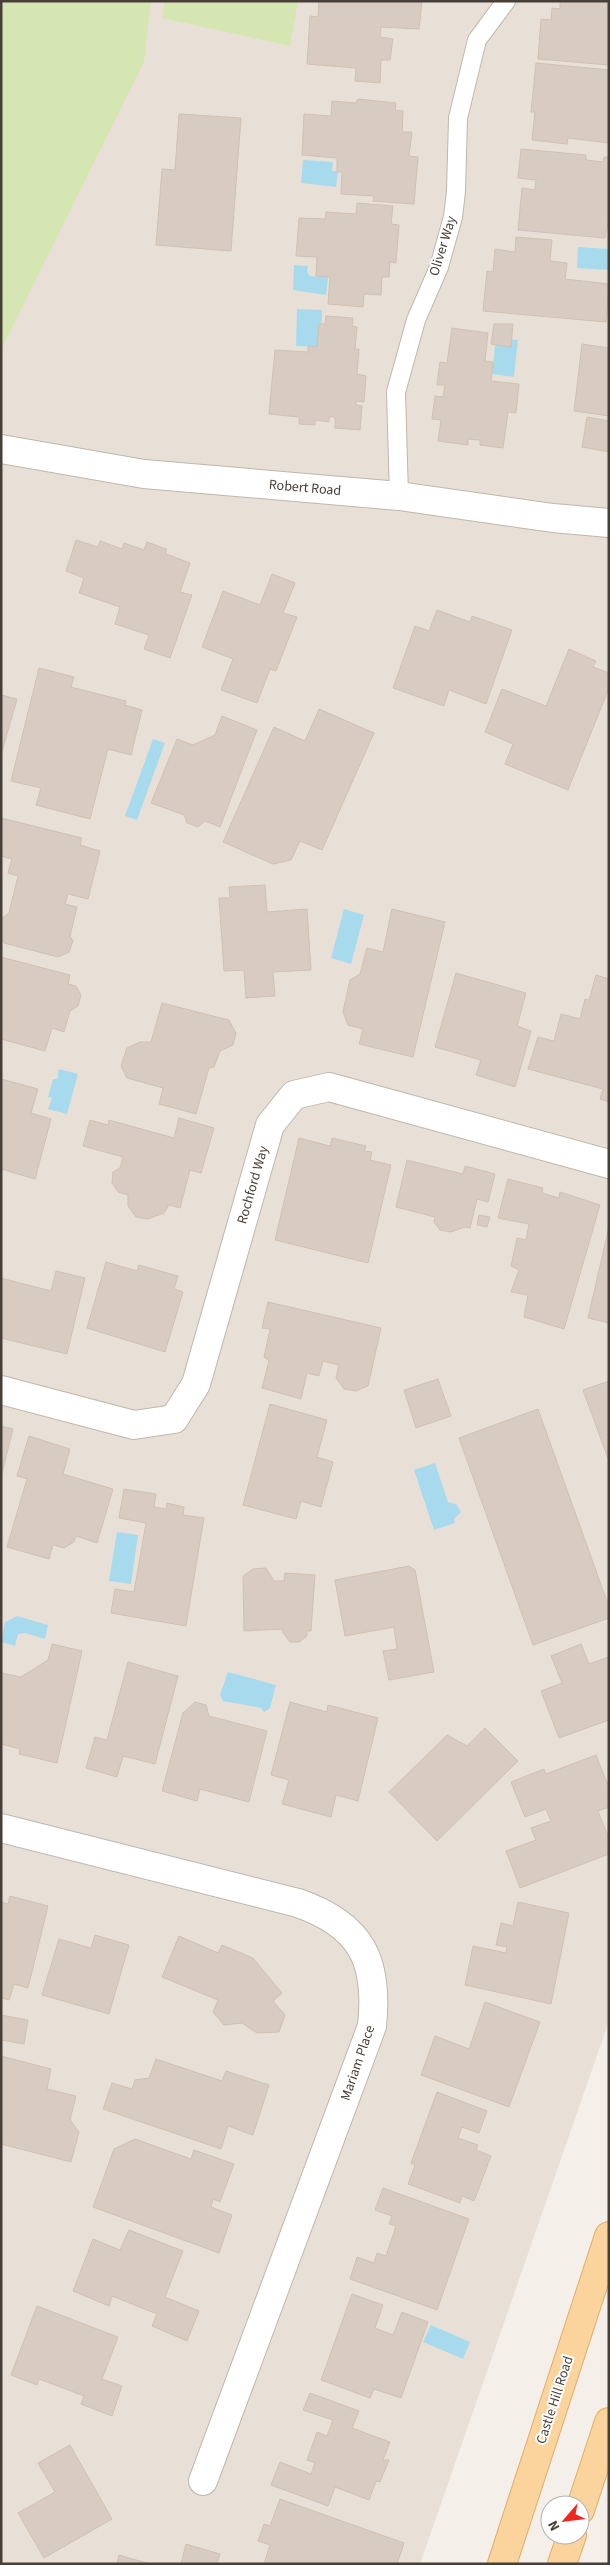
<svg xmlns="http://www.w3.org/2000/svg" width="610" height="2565" viewBox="0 0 610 2565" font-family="'Source Sans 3',sans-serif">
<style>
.residential{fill:#e8e0d7}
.green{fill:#d6e6b3}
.water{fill:#a8daee}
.building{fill:#d8ccc2;stroke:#d0c0b2}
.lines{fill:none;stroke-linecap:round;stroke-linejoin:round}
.lane-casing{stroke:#bfb6ac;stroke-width:20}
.street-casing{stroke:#bfb6ac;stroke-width:30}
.primary-casing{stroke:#dfae6b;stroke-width:30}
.lane{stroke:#fff;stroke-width:18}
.street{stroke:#fff;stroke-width:28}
.primary{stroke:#fad49c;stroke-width:28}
.labels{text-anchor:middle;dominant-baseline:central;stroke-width:4;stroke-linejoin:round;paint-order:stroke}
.street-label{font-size:14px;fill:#473f38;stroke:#fff}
</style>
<rect width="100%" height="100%" fill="#f4efe9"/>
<path class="residential" d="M1,1H609V2021L420,2564H1Z"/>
<path class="green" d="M1,1H151L144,62L1,350Z
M165,1H298L290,46L162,18Z"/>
<path class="water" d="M303,160L333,162L332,171H338L336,187L301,183Z
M578,247L609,249V270L577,268Z
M294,265L308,266L307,272L310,276L328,277L326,295L293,290Z
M297,309L322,310L321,347L296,346Z
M496,338L518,340L514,377L492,374Z
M153,739L165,743L137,820L125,816Z
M344,909L364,915L351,964L331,958Z
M59,1069L78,1074L67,1114L48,1109L52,1098L48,1097L53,1079H57Z
M435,1463L448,1502L456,1504L461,1512L454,1519L455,1523L434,1530L414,1470Z
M117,1532L138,1535L131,1584L109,1581Z
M17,1616L48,1625L45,1639L25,1633L18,1634L15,1646L1,1642L5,1622Z
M228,1672L276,1685L270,1708L264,1712L261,1708L223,1701L220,1695Z
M431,2325L470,2342L463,2359L423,2342Z"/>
<path class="building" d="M319,1H422L419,29L381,27L380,37L393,39L390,60H381L380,83L355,81L356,68L307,64L310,16L318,17Z
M560,1H609V65L538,59L541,19L551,20L552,8L560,9Z
M536,63L609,70V143L568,138L567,144L532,140L535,112H531Z
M358,99L396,103L395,110L403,111L402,132H412L409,156L418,157L414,204L373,201L374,196L341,194L342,172H337V158L302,155L304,114L331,116L332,101L356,103Z
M179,114L241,118L231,251L156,245L162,169L175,170Z
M521,149L586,155V160L603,162L604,157H609V217L605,238L518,230L522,188L535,190L536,180L518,178Z
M357,203L393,206L391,224L399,225L396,263L390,262L389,277H382L381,295L364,294L363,307L328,304L330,277L316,276L317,257L296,256L299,218L325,219L326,212L356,214Z
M516,237L552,240L550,261L567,263L565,279L609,284L606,322L483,311L487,271L493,272L495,249L515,252Z
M326,316L353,318L352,326L357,327L355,349H359L357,374L366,376L364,402L356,401V405L362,406L360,430L335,428V417H329V422L315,420V425L299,424V417L269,414L275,350L308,352V346L317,347L319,324H325Z
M494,324H513L511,347L491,344Z
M452,328L488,333L485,361L493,362L491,381L519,384L516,413L508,412L503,448L480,445V440L468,439V445L438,441L441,420L432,419L435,396L443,397L445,385H437L440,362L447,363Z
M582,344L609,348V416L574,411Z
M587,417L609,421V452L582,447Z
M76,540L98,547L100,541L122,549L124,543L144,550L147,542L166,549V554L190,563L180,592L192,595L170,658L144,649L149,635L115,624L120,607L79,593L84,578L66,571Z
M272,574L295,583L283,613L297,617L276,671L270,669L257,703L221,690L233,659L202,647L223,591L260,605Z
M437,610L470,622L472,616L512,630L486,704L449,690L444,706L393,688L415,626L429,631Z
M569,649L596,661L593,667L609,673V688L568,790L505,764L513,744L485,732L502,689L546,706Z
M39,668L74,677L71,687L126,701L125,705L142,710L131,755L108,749L90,819L36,805L41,788L11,781Z
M1,695L17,699L1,755Z
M319,709L374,733L322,850L300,841L291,860L273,864L223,842L274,727L305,741Z
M222,716L257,730L220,827L205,821L198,827L187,823L184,815L151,803L177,739L193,745L215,735Z
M1,818L82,838L80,845L100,851L88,899L68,894L65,904L77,907L70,936L73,941L69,952L58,957L4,943L1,939V919L9,913L18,876L8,873L12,859L1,856Z
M265,885L267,912L307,909L311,970L273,972L275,996L246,998L244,970L224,971L219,898H230L229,887Z
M392,909L445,922L413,1057L359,1044L363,1029L348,1025L343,1012L350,980L360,974L367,948L383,952Z
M1,957L70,975L68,984L76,986L81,995L78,1006L70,1011L64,1032L52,1028L45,1051L1,1039Z
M456,973L526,993L517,1026L531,1031L515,1087L476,1075L481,1060L435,1047Z
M596,975L609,979V1102L600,1099L603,1089L528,1069L538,1037L554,1041L561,1014L580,1019L585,999L589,1000Z
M162,1003L229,1020L236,1033L233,1045L220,1051L214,1067L209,1068L196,1114L159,1104L163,1088L127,1078L121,1066L127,1048L140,1042H151Z
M1,1079L38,1089L31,1113L51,1119L35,1179L1,1169Z
M179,1118L214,1128L201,1173L190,1170L180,1208L169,1205L164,1213L148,1219L136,1217L128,1206V1195L118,1192L112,1183L113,1172L120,1168L123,1157L83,1146L90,1120L108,1125L109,1120L174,1138Z
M299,1138L330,1146L332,1138L366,1146L364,1151L372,1152L370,1160L391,1165L368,1263L275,1240Z
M407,1160L463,1174L465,1166L495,1174L488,1202L477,1199L470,1228L465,1227L451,1232L440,1230L434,1222L435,1217L396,1207Z
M508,1179L543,1188L542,1193L559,1198L560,1192L600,1205L564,1329L524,1317L528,1295L511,1292L519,1270L511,1266L517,1238L526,1240L529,1224L498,1218Z
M479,1215L490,1217L487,1227L477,1225Z
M609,1227V1323L588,1318Z
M106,1262L137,1271L139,1265L178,1276L174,1289L183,1292L165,1352L87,1328Z
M56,1271L85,1278L67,1354L1,1338V1278L51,1291Z
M268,1302L381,1328L368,1386L356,1391L344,1389L336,1378L339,1365L323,1361L319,1376L307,1373L301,1399L262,1388L269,1361L264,1357L270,1329L262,1328Z
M438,1379L451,1416L416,1428L404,1390Z
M609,1381V1461L583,1390Z
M270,1404L327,1420L317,1457L333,1462L321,1507L301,1501L296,1519L243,1505Z
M538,1409L609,1607V1618L533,1645L459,1438Z
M1,1426L13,1429L1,1477Z
M29,1436L70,1449L63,1474L113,1489L97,1543L76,1536L74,1542L64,1548L53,1545L49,1559L7,1547L27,1479L17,1476Z
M124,1489L156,1494L154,1507L166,1509L167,1503L184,1507L183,1515L204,1518L186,1626L111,1613L115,1589L134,1592L146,1523L119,1518Z
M409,1566L415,1570L434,1672L389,1680L383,1651L397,1649L394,1627L345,1636L335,1580Z
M266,1568L274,1581H284L285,1573L315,1575L311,1631H307V1636L299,1642H290L283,1633V1629L244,1631L243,1576L253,1569Z
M52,1644L82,1651L57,1763L19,1754L20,1749L1,1744V1673L21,1677L48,1660Z
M581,1644L589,1664L609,1657V1720L559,1738L541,1691L562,1683L551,1656Z
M128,1662L178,1676L155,1764L123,1756L117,1777L86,1768L95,1737L107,1740Z
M195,1702L206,1705L209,1716L267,1731L249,1802L200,1789L197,1801L162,1791L183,1713Z
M290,1702L327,1712L328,1705L378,1718L358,1801L336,1795L331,1817L282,1804L289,1780L271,1775Z
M485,1728L518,1761L437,1841L389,1792L447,1735L467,1746Z
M596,1755L609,1788V1807L598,1811L609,1839V1854L520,1888L506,1851L536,1840L531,1828L551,1821L546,1809L525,1817L511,1782L544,1769L546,1774Z
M10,1896L48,1906L28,1988L14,1984L9,2000L1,1998V1902L8,1904Z
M518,1902L569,1913L551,2004L465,1985L473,1946L506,1953L507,1947L496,1945L501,1923L513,1926Z
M95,1935L129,1945L109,2014L42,1995L59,1939L91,1948Z
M179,1936L218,1953L222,1945L253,1958L282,1993L273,2001L285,2015L279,2032L257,2033L242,2023L224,2025L213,2012L218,2000L162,1977Z
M485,2002L540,2022L509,2107L421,2075L435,2036L469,2049Z
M1,2015L28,2020L24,2044L1,2040Z
M1,2056L51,2069L47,2089L76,2096L70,2120L79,2132L71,2162L1,2144Z
M156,2059L222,2081L226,2071L269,2085L253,2135L228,2126L221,2149L103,2109L112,2083L132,2089L135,2080L149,2078Z
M437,2092L487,2111L479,2133L462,2127L458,2138L478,2145L476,2150L491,2156L474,2201L462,2196L460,2203L408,2184L415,2165L411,2163Z
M135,2139L191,2159L194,2150L234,2164L220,2202L213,2199L211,2207L232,2215L219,2253L93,2207L114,2149Z
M383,2188L469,2219L437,2310L350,2279L357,2257L374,2263L377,2253L386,2256L396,2226L389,2224L392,2216L375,2210Z
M129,2230L183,2251L165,2297L199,2311L187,2341L152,2326L157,2314L112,2296L109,2306L73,2291L93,2239L120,2250Z
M352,2294L383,2305L375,2328L393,2335L402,2312L428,2322L401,2398L374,2389L370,2398L321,2380Z
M37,2306L118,2337L102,2379L122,2386L112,2416L81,2404L84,2396L39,2379L37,2385L11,2375Z
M310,2393L359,2411L352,2428L390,2442L383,2460H389L380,2482L376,2481L369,2500L335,2487L328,2506L271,2485L280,2462L311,2474L315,2463L307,2460L317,2432L327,2436L333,2420L303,2410Z
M70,2445L112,2519L44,2558L18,2513L55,2492L38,2463Z
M280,2499L404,2543L397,2564H264L270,2545L258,2541L264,2524L270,2526Z
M186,2544L220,2554L217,2564H181Z
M119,2555L150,2564H117Z"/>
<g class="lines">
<defs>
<path id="lane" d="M399,496L396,392L416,320L439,267L453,217L456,191L458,118L477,40L506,1"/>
<path id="street" d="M1,449L144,474L399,496L553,518L609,523
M1,1390L134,1425L174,1419L196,1384L270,1125L294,1095L329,1087L609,1164
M1,1828L298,1903C361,1925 379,1960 372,2026L203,2481"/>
<path id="primary" d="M580,2510L609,2422
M502,2564L609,2236
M562,2564L572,2535"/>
</defs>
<use href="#lane" class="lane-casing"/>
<use href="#street" class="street-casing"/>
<use href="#primary" class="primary-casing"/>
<use href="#lane" class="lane"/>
<use href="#street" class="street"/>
<use href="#primary" class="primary"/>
</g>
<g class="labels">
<g class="street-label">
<text transform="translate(443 246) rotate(-73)">Oliver Way</text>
<text transform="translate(305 488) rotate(5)">Robert Road</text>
<text transform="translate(253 1185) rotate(-74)">Rochford Way</text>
<text transform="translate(358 2063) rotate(-71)">Mariam Place</text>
<text transform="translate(555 2400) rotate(-72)">Castle Hill Road</text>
</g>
</g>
<rect width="610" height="2565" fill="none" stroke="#473f38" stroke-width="5"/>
<g transform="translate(565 2520) rotate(242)"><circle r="24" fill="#ffffff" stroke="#b5b2af"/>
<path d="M0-4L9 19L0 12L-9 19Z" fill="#f12822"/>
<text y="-8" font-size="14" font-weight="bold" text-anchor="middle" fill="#473f38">N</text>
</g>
</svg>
